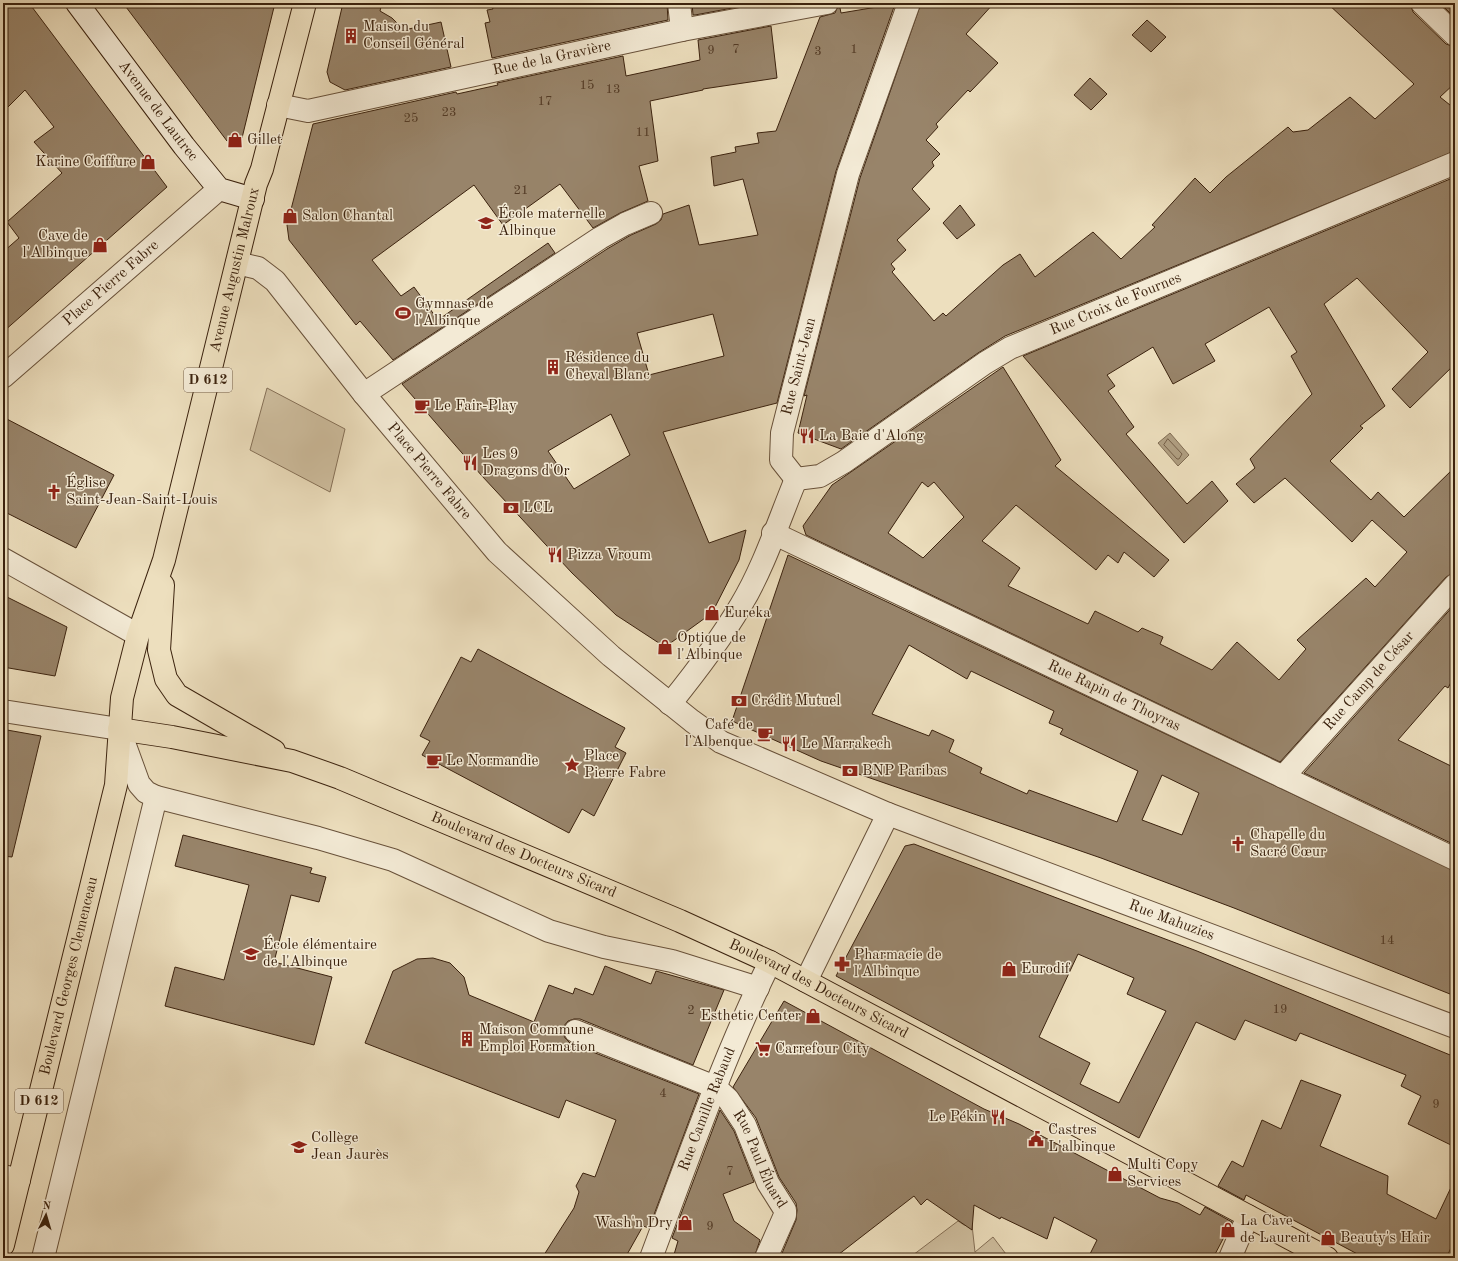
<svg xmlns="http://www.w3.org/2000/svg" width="1458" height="1261" viewBox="0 0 1458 1261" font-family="'Old Standard TT',serif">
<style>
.green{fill:#cfbfa0;stroke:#857057}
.water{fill:#b09f82;stroke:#816d54}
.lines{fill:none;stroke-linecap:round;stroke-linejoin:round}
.shore{stroke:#766048;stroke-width:1}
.building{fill:#98846a;stroke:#3b220e;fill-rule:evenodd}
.pedestrian-casing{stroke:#68513a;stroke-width:24}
.minor-casing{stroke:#68513a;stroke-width:24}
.tertiary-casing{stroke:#68513a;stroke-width:24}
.secondary-casing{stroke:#3b220e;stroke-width:24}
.primary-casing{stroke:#3b220e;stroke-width:24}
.pedestrian{stroke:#f3ead5;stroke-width:22}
.minor{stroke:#f3ead5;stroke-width:22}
.tertiary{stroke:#f3ead5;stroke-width:22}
.secondary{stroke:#f3ead5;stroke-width:22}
.primary{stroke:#eddfbe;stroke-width:22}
.labels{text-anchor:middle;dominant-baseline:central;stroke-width:3;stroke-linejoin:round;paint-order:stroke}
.number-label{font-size:13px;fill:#523a25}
.shield{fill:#f3ead5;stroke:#725e4a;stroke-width:1}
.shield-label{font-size:14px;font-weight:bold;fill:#3b220e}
.poi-label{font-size:15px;fill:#3b220e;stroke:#f3ead5;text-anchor:start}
.street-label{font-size:15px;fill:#3b220e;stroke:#f3ead5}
</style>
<rect width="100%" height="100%" fill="#eddfbe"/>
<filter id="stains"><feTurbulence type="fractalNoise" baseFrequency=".005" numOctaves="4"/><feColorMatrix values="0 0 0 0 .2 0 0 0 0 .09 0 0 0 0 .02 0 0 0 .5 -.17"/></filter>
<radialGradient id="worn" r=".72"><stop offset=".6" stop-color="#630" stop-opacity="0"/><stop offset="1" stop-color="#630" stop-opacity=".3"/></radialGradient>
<path class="green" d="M267,388L345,429L330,492L250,450Z
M958,1221L964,1225H972L975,1252L993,1237L1009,1258H909Z"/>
<path class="water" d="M1170,433L1189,455L1178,466L1158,443Z"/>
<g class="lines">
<path class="shore" d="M1168,439L1182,454L1179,459H1177L1164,445Z"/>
</g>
<path class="building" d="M3,3H29L167,187L3,332V252L19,238L7,222L62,173L34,142L54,127L25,90L3,112Z
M123,3H275L242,138L227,141Z
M343,3H382L380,11L392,18L404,30L441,22L451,67L345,90L330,82L327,72Z
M491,3H667L668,20L492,58L485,23L490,22L487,10L493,9Z
M692,3H759L695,15H693Z
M839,3L841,13L895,4L836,171L777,403L663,432L709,543L746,530L739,560L712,613L665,647L616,615L572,573L482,476L402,384L607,249L631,235L656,224L661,220L663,214L689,205L699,245L758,235L743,179L714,186L711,157L736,152L735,147L759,143L757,133L776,131L820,17L835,13ZM713,314L724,356L649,375L637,333ZM611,414L630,455L574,489L548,451Z
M921,3H994L966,34L998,63L970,92L968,90L936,124L938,127L926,140L940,154L932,162L934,166L912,189L930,209L897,240L906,250L891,264L895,269L892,272L934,321L943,313L946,316L1003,265L1020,254L1035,277L1093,232L1121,259L1155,227L1152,225L1195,178L1210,193L1226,177L1288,127L1293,132L1308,130L1350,97L1375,119L1414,84L1327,3H1410L1413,12L1446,44L1455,47V83L1440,97L1455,109V151L1005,336L978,353L841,449L798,433L807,395L804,396L860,178Z
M1440,3H1455V18Z
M1147,20L1166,37L1151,52L1132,35Z
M771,26L777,78L703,89V90L650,101L658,161L639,166L648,201L620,213L593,228L560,184L503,225L474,185L372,260L401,296L414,287L438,320L548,243L555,253L393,360L360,321L356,325L289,240L287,225L313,124L456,92L457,94L498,85L497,83L623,56L626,76L700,60L698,40Z
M1090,78L1107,94L1091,110L1074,95Z
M1455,177V364L1410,408L1392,389L1428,352L1357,278L1324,304L1385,406L1360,426L1363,428L1330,461L1371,500L1378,492L1404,517L1455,467V573L1446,577L1280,762L806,535L803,526L832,485L1003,367L1061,460L1055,466L1169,560L1154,577L1124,552L1118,563L1108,555L1096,570L1016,505L982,541L1020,568L1008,586L1088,624L1095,611L1138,632L1142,628L1163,637L1160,644L1212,670L1237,642L1279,680L1306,649L1297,640L1366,578L1375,587L1407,552L1372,520L1352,542L1285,478L1254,503L1236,484L1255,468L1250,459L1312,394L1291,356L1297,352L1269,307L1205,344L1215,361L1173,384L1153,347L1107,375L1115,386L1108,391L1134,427L1126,434L1187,504L1212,481L1228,501L1184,543L1023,356ZM922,482L928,487L934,482L964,517L923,558L888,533Z
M960,205L975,225L957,239L943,223Z
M3,417L114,475L76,548L3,511Z
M788,555L1455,871V996L1234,908L1101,858L821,761L732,721ZM909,645L967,679L971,671L1054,711L1049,723L1063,729L1060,734L1138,771L1117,822L1029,790L1027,794L980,773L982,768L949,752L954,740L932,730L929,736L872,714ZM1162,775L1199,793L1182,835L1142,820Z
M3,595L67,627L55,676L3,667Z
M1455,604V675L1448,688L1445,686L1398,740L1455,768V845L1304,773Z
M478,649L625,728L615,747L626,753L594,816L582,809L569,833L422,755L430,741L420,736L461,657L471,662Z
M7,730L41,736L12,857L3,856V745Z
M183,835L312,868L310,873L326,877L319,902L291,895L274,962L332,977L314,1045L165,1006L175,967L224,980L249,885L175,866Z
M914,844L1197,951L1455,1057V1147L1408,1124L1421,1096L1401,1086L1406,1075L1300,1033L1296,1041L1245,1020L1235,1040L1196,1022L1139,1138L836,976L905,846ZM1078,954L1134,978L1127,994L1166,1011L1119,1103L1080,1084L1090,1063L1039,1037Z
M433,958L450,963L464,977L469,995L534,1022L549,985L573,994L575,988L593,995L605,966L651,984L656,971L724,990L693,1065L580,1019H574L568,1021L563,1027V1033L565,1038L570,1043L699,1094L649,1228L643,1226L625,1258H542L574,1208L579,1192L576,1186L583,1173L595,1177L616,1120L566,1100L559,1118L365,1043L393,971L417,959Z
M784,1001L984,1109L1019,1124L1160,1198L1178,1203L1200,1215L1205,1207L1232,1222L1213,1258H1088L1097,1240L1054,1217L1047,1239L1001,1217L1000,1219L974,1205L972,1230L927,1199L921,1205L914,1196L834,1258H780L796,1220L797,1210L796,1203L779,1177L756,1118L733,1087Z
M1301,1080L1341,1095L1320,1146L1388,1176L1387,1194L1436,1219L1455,1179V1240L1446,1258H1365L1246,1195L1244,1200L1218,1186L1232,1161L1243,1167L1262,1120L1281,1129Z
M720,1110L734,1131L754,1182L723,1194L734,1221L760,1240L754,1258H673L678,1241L672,1238Z"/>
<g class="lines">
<defs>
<g id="pedestrian">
<path d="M364,394L600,238L625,224L651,213"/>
<path id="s1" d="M715,1087L728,1099L745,1125L768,1183L785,1210V1215L766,1258"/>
</g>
<g id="minor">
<path d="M679,3L682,30"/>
<path d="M1422,3L1455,35"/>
<path id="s2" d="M278,105L308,111L682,30L827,3"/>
<path id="s3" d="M237,263L258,268L275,281L364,394L497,552L611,656L692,721L721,742L888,814L1455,1027"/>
<path id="s4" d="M3,377L219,189"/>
<path id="s5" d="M796,479L820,476L844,462L985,363L1010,348L1455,163"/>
<path id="s6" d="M796,479L781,460L782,433L848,174L909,3"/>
<path id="s7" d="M773,533L1455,859"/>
<path d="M3,559L138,635"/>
<path d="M670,704C695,673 721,639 741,605C764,567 779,520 796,479"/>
<path d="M119,729L139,784L146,792L156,797L318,838L393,860L549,931L604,947L672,961L758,988"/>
<path id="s8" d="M1283,777L1455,585"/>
<path d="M806,981L888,814"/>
<path d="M575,1031L715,1087"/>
<path d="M3,1176L19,1180"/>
<path d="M43,1258L156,797"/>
<path id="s9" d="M651,1258C688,1159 723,1058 770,962"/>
<path d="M1230,1258L1248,1216"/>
</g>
<path id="tertiary" d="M3,711L119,729"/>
<g id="secondary">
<path id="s10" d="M77,3L184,146L219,189L253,199"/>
</g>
<g id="primary">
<path d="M163,585L159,650L166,679L177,695L274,751"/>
<path id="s11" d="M119,729L172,737L292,761L340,778L680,921L770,962L1327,1258"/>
<path id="s12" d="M3,1245L116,785L122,698L138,635L164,560L256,184L262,169L305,3"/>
</g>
</defs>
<use href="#pedestrian" class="pedestrian-casing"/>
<use href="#minor" class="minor-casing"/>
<use href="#tertiary" class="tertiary-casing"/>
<use href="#secondary" class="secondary-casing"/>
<use href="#primary" class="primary-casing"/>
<use href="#pedestrian" class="pedestrian"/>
<use href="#minor" class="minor"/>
<use href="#tertiary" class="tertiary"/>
<use href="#secondary" class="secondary"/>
<use href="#primary" class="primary"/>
</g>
<defs>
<symbol id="building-bare" viewBox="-9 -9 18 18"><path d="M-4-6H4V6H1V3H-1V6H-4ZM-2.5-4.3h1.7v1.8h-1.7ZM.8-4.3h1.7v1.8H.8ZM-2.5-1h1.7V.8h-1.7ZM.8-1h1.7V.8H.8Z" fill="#8f2418" stroke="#f3ead5" stroke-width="2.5" paint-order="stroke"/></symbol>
<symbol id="shop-bare" viewBox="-9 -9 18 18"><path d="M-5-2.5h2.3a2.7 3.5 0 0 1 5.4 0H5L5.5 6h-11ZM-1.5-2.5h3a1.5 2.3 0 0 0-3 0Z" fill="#8f2418" stroke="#f3ead5" stroke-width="2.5" paint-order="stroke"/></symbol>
<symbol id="school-bare" viewBox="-9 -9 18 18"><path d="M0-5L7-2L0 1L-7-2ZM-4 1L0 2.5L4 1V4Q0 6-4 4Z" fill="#8f2418" stroke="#f3ead5" stroke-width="2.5" paint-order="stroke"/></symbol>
<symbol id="stadium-bare" viewBox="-9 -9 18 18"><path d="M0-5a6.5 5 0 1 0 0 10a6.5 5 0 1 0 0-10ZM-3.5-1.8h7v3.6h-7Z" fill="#8f2418" stroke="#f3ead5" stroke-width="2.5" paint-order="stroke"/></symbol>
<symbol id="cafe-bare" viewBox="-9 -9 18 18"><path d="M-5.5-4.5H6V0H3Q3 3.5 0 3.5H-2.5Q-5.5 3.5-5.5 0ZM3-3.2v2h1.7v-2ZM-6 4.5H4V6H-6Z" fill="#8f2418" stroke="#f3ead5" stroke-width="2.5" paint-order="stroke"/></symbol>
<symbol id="restaurant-bare" viewBox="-9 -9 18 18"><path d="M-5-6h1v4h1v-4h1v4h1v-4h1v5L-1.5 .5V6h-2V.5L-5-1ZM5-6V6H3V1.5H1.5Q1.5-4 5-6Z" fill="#8f2418" stroke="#f3ead5" stroke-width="2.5" paint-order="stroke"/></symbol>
<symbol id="church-bare" viewBox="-9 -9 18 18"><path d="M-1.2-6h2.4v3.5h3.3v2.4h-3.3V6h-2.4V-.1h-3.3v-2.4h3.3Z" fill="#8f2418" stroke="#f3ead5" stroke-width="2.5" paint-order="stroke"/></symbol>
<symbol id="bank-bare" viewBox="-9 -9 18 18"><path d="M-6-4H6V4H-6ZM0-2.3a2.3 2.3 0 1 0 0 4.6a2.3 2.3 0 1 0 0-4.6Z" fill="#8f2418" stroke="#f3ead5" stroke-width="2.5" paint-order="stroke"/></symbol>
<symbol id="sight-bare" viewBox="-9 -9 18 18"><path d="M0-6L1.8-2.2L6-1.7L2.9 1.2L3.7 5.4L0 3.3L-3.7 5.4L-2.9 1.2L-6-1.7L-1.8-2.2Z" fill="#8f2418" stroke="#f3ead5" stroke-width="2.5" paint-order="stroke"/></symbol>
<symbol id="pharmacy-bare" viewBox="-9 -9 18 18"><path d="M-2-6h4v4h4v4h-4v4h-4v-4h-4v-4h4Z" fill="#8f2418" stroke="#f3ead5" stroke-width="2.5" paint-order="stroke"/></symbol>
<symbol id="supermarket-bare" viewBox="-9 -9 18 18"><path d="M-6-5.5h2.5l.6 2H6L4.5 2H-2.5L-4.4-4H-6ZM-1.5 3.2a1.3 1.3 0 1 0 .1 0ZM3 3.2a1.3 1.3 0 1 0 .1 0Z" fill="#8f2418" stroke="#f3ead5" stroke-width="2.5" paint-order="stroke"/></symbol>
<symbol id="civic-bare" viewBox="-9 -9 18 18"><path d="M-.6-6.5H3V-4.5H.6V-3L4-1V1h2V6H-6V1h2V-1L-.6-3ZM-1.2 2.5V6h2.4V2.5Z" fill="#8f2418" stroke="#f3ead5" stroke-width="2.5" paint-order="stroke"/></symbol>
</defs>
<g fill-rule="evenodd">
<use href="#building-bare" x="340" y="25" width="22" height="22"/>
<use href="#shop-bare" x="224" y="129" width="22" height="22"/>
<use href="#shop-bare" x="137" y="151" width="22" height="22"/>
<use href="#shop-bare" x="279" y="205" width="22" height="22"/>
<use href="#school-bare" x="475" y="212" width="22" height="22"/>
<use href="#shop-bare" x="89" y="234" width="22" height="22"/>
<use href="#stadium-bare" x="392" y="302" width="22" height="22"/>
<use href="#building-bare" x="542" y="356" width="22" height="22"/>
<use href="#cafe-bare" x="411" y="395" width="22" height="22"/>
<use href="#restaurant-bare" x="796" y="425" width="22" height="22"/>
<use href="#restaurant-bare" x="459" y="452" width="22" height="22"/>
<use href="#church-bare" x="43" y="481" width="22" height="22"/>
<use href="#bank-bare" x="500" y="497" width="22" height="22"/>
<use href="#restaurant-bare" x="544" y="544" width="22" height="22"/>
<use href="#shop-bare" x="701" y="602" width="22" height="22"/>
<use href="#shop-bare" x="654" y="636" width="22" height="22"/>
<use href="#bank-bare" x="728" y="690" width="22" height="22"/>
<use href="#cafe-bare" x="754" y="723" width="22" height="22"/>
<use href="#restaurant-bare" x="778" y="733" width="22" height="22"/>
<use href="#cafe-bare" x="423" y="750" width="22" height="22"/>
<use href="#sight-bare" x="561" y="754" width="22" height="22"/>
<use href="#bank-bare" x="839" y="760" width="22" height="22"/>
<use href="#church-bare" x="1227" y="833" width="22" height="22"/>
<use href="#school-bare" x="240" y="943" width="22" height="22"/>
<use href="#pharmacy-bare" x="831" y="953" width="22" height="22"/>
<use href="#shop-bare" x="998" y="958" width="22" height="22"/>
<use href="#shop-bare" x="802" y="1005" width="22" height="22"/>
<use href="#building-bare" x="456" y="1028" width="22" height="22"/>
<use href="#supermarket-bare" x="752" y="1038" width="22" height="22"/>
<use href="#restaurant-bare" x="987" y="1106" width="22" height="22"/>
<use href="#civic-bare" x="1025" y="1128" width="22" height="22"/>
<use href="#school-bare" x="288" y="1136" width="22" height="22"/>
<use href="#shop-bare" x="1104" y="1163" width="22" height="22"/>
<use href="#shop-bare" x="674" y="1212" width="22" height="22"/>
<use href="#shop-bare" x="1217" y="1219" width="22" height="22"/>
<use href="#shop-bare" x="1317" y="1227" width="22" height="22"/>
</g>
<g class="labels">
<g class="number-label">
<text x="736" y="49">7</text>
<text x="854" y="49">1</text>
<text x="711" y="50">9</text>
<text x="818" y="51">3</text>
<text x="587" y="85">15</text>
<text x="613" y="89">13</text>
<text x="545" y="101">17</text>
<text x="449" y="112">23</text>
<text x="411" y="118">25</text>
<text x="643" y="132">11</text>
<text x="521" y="190">21</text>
<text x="1387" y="940">14</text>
<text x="1280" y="1009">19</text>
<text x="691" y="1010">2</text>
<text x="663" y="1093">4</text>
<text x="1436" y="1104">9</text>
<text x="730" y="1171">7</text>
<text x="710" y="1226">9</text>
</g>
<g class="shield">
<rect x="184" y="368" width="48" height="24" rx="3"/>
<rect x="15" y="1089" width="48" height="24" rx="3"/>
</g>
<g class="shield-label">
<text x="208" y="380">D 612</text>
<text x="39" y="1101">D 612</text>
</g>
<g class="poi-label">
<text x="363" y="27">Maison du<tspan x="363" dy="17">Conseil Général</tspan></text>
<text x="247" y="140">Gillet</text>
<text x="136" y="162" text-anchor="end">Karine Coiffure</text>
<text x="498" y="214">École maternelle<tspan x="498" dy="17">Albinque</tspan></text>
<text x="302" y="216">Salon Chantal</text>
<text x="88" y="236" text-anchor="end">Cave de<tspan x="88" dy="17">l'Albinque</tspan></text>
<text x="415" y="304">Gymnase de<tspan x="415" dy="17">l'Albinque</tspan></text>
<text x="565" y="358">Résidence du<tspan x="565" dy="17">Cheval Blanc</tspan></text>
<text x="434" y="406">Le Fair-Play</text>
<text x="819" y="436">La Baie d'Along</text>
<text x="482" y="454">Les 9<tspan x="482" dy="17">Dragons d'Or</tspan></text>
<text x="66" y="483">Église<tspan x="66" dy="17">Saint-Jean-Saint-Louis</tspan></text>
<text x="523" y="508">LCL</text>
<text x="567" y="555">Pizza Vroum</text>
<text x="724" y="613">Eureka</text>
<text x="677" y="638">Optique de<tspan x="677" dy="17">l'Albinque</tspan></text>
<text x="751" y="701">Crédit Mutuel</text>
<text x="753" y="725" text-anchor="end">Café de<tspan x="753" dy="17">l'Albenque</tspan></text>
<text x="801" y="744">Le Marrakech</text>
<text x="584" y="756">Place<tspan x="584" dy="17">Pierre Fabre</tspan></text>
<text x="446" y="761">Le Normandie</text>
<text x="862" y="771">BNP Paribas</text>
<text x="1250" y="835">Chapelle du<tspan x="1250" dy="17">Sacré Cœur</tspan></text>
<text x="263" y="945">École élémentaire<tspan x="263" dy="17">de l'Albinque</tspan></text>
<text x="854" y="955">Pharmacie de<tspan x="854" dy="17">l'Albinque</tspan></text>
<text x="1021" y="969">Eurodif</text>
<text x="801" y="1016" text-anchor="end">Esthetic Center</text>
<text x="479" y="1030">Maison Commune<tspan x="479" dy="17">Emploi Formation</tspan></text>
<text x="775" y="1049">Carrefour City</text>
<text x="986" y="1117" text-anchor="end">Le Pékin</text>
<text x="1048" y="1130">Castres<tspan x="1048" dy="17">L'albinque</tspan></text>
<text x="311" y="1138">Collège<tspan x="311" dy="17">Jean Jaurès</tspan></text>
<text x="1127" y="1165">Multi Copy<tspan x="1127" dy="17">Services</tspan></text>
<text x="1240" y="1221">La Cave<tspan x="1240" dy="17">de Laurent</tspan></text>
<text x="673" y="1223" text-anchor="end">Wash'n Dry</text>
<text x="1340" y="1238">Beauty's Hair</text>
</g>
<g class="street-label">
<text stroke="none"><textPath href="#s2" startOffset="280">Rue de la Gravière</textPath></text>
<text stroke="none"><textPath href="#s10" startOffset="135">Avenue de Lautrec</textPath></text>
<text stroke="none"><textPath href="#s12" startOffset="1004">Avenue Augustin Malroux</textPath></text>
<text stroke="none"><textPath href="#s4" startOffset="143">Place Pierre Fabre</textPath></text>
<text stroke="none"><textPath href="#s5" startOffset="368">Rue Croix de Fournes</textPath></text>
<text stroke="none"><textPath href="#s6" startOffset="120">Rue Saint-Jean</textPath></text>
<text stroke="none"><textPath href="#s3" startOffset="288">Place Pierre Fabre</textPath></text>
<text stroke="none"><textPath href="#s8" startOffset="129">Rue Camp de César</textPath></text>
<text stroke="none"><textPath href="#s7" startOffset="378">Rue Rapin de Thoyras</textPath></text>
<text stroke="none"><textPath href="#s11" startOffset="426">Boulevard des Docteurs Sicard</textPath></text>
<text stroke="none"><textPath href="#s3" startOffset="1172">Rue Mahuzies</textPath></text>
<text stroke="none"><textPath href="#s12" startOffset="277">Boulevard Georges Clemenceau</textPath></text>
<text stroke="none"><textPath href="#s11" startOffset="750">Boulevard des Docteurs Sicard</textPath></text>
<text stroke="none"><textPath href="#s9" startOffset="159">Rue Camille Rabaud</textPath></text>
<text stroke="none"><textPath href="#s1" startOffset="86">Rue Paul Éluard</textPath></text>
</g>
</g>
<rect width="1458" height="1261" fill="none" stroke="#eddfbe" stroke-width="16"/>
<rect x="4" y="4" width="1450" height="1253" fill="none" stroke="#3b220e" stroke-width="2"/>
<rect x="8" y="8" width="1442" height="1245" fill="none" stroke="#3b220e"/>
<g transform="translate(46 1215) rotate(5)" stroke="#f3ead5" stroke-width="3" paint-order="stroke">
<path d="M0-3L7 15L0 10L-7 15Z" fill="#3b220e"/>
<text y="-6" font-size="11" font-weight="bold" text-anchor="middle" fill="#3b220e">N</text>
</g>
<rect width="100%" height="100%" filter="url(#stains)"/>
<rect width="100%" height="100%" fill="url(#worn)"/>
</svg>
